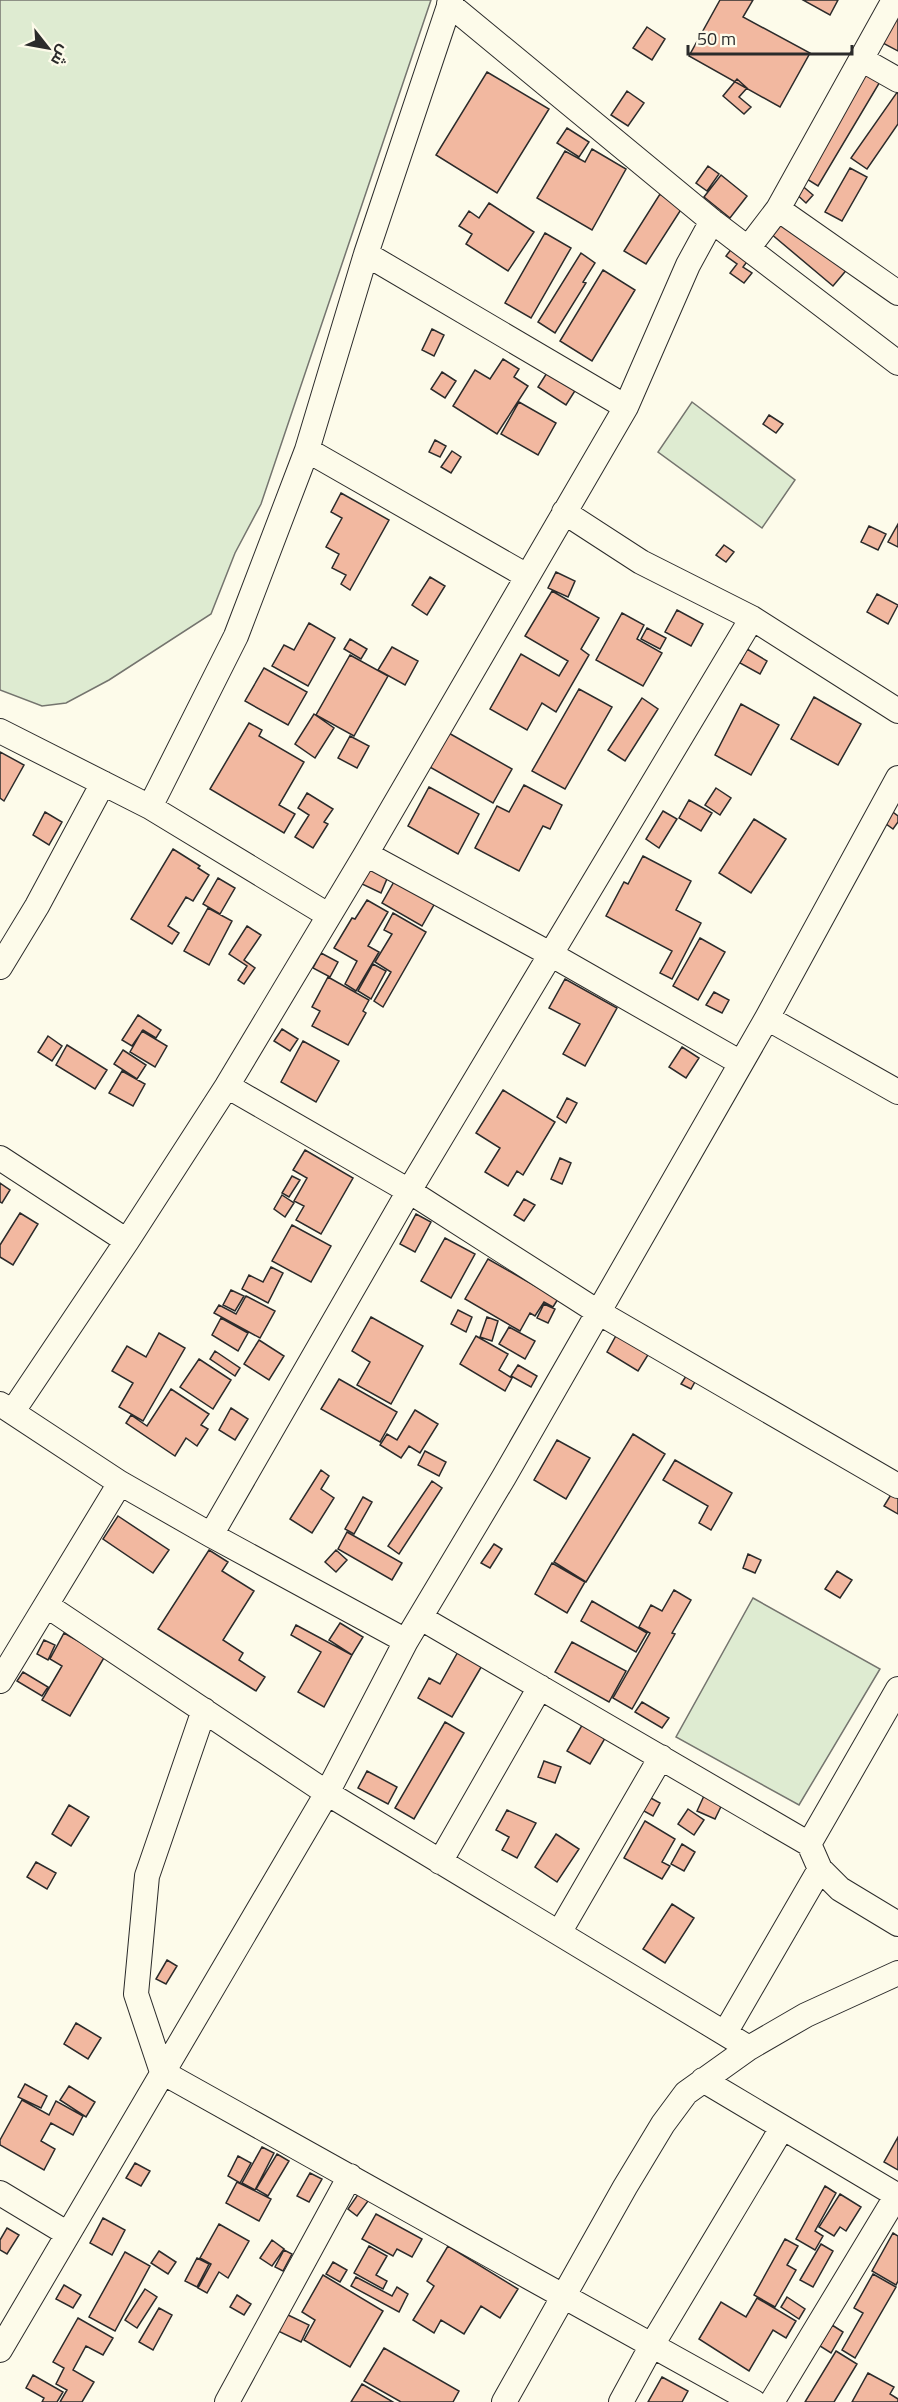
<svg xmlns="http://www.w3.org/2000/svg" width="898" height="2402" viewBox="0 0 898 2402" font-family="'Titillium Web',Cairo,sans-serif">
<style>
.green{fill:#deebd1;stroke:#74746e;stroke-width:1.5}
.building{fill:#f2b8a0;stroke:#2b2b2b;stroke-width:1.5}
.lines{fill:none;stroke-linecap:round;stroke-linejoin:round}
.minor-casing{stroke:#2b2b2b;stroke-width:26}
.minor{stroke:#fdfbea;stroke-width:24}
</style>
<rect width="100%" height="100%" fill="#fdfbea"/>
<path class="green" d="M0,0H431L261,504L235,553L211,614L109,680L66,703L42,706L0,690Z
M692,402L795,480L762,528L658,452Z
M753,1598L880,1669L799,1805L676,1737Z"/>
<path class="building" d="M720,0H753L743,17L810,53L780,107L689,56Z
M803,0H838L830,15Z
M898,8V51L879,41Z
M647,27L665,39L652,60L633,48Z
M863,56L887,70L818,186L794,171Z
M487,72L549,109L497,193L436,155Z
M737,79L747,88L739,97L751,107L744,114L723,96Z
M627,91L644,103L628,126L611,115Z
M898,91V124L867,169L851,158Z
M567,128L589,142L579,157L557,143Z
M592,149L626,169L592,230L537,198L565,151L585,162Z
M708,166L719,174L707,191L696,183Z
M850,168L867,177L842,221L825,212Z
M721,175L747,196L730,218L704,197Z
M799,183L813,195L806,203L793,191Z
M660,194L682,208L646,264L624,251Z
M489,203L534,232L508,271L466,244L472,234L459,226L469,211L479,218Z
M786,214L849,267L833,286L770,233Z
M545,233L571,248L531,318L505,303Z
M736,243L752,255L743,267L752,273L744,283L730,273L737,264L726,256Z
M581,253L595,263L583,282L586,283L555,333L538,322Z
M603,270L635,290L592,361L560,341Z
M432,329L444,335L434,356L422,350Z
M503,359L519,369L514,377L528,386L497,434L453,406L475,370L490,379Z
M550,368L578,386L566,405L538,387Z
M442,372L456,381L445,398L431,389Z
M519,402L556,423L538,455L501,434Z
M769,415L783,424L776,433L763,424Z
M435,440L446,446L440,457L429,452Z
M452,451L461,457L451,473L441,467Z
M341,493L389,520L350,590L341,584L346,575L332,568L339,554L326,547L342,518L331,512Z
M898,524V547L888,542Z
M869,526L886,534L878,550L861,542Z
M724,545L734,552L726,562L716,555Z
M556,572L575,581L568,597L548,588Z
M430,577L445,586L427,615L412,605Z
M552,591L599,618L581,649L589,655L556,712L542,703L527,730L490,709L521,654L559,676L568,661L525,636Z
M877,594L898,605L888,624L867,612Z
M677,610L703,624L691,646L665,632Z
M622,613L644,625L637,639L662,653L643,686L596,660Z
M309,623L335,638L308,686L272,666L284,645L294,650Z
M647,628L666,638L660,649L641,639Z
M350,639L367,649L361,659L344,649Z
M392,647L418,661L405,685L378,670Z
M747,649L767,661L760,674L740,663Z
M350,655L388,676L354,736L316,715Z
M264,668L307,692L288,725L245,701Z
M579,689L612,707L565,789L532,771Z
M814,697L861,724L838,765L791,739Z
M642,698L658,709L625,761L608,750Z
M741,704L779,725L751,775L715,755Z
M314,714L334,728L315,758L295,744Z
M249,723L262,730L259,736L304,762L279,805L295,814L284,833L210,789Z
M447,732L512,769L493,803L428,766Z
M350,736L369,746L357,768L338,758Z
M0,752L24,765L4,801L0,798Z
M524,785L562,805L550,829L543,826L519,871L475,848L497,806L509,812Z
M429,787L479,814L458,854L408,826Z
M716,788L731,798L720,815L705,805Z
M307,793L333,809L324,822L328,824L313,848L295,837L309,815L298,808Z
M689,800L712,813L701,831L679,818Z
M886,807L898,816V822L893,829L878,818Z
M663,811L677,819L659,848L646,839Z
M45,812L62,822L49,845L33,835Z
M754,819L786,839L751,893L719,873Z
M173,849L200,866L198,868L209,875L193,901L186,897L168,926L179,933L172,944L131,919Z
M643,856L691,881L676,910L701,923L672,979L660,973L672,951L606,916L624,882L628,884Z
M372,865L389,874L381,893L362,884Z
M218,878L235,888L220,914L203,904Z
M395,880L435,903L422,926L382,903Z
M367,900L388,912L368,946L379,952L356,991L345,984L357,961L334,948L352,918L355,919Z
M208,908L232,921L209,965L184,951Z
M393,913L426,932L383,1007L374,1001L391,972L375,962L392,934L384,930Z
M247,926L261,935L244,960L255,968L244,984L238,980L247,966L229,954Z
M700,938L725,952L698,1000L673,986Z
M321,953L338,962L330,977L313,968Z
M373,964L386,971L371,999L358,991Z
M328,977L369,1000L363,1011L366,1013L348,1045L312,1026L320,1011L312,1007Z
M565,979L617,1008L585,1066L563,1054L580,1024L549,1008Z
M714,992L729,1000L722,1013L706,1005Z
M138,1015L161,1030L156,1038L143,1030L132,1046L122,1040Z
M282,1029L298,1039L290,1051L274,1041Z
M142,1031L167,1046L155,1067L130,1052Z
M48,1036L62,1046L52,1061L38,1052Z
M303,1041L339,1061L316,1102L281,1082Z
M67,1045L107,1070L95,1089L56,1065Z
M682,1047L699,1058L686,1078L669,1067Z
M123,1050L146,1065L137,1079L114,1064Z
M122,1071L145,1084L133,1106L109,1093Z
M503,1090L555,1122L523,1175L517,1171L508,1186L485,1172L500,1148L476,1133Z
M567,1098L577,1103L566,1123L557,1117Z
M305,1150L353,1178L321,1234L296,1220L304,1206L294,1201L307,1178L293,1170Z
M560,1158L571,1163L562,1184L551,1179Z
M292,1176L300,1180L289,1197L282,1193Z
M0,1183L10,1190L2,1203L0,1202Z
M282,1195L294,1203L285,1217L274,1209Z
M524,1199L535,1205L524,1221L514,1215Z
M20,1213L38,1224L13,1265L0,1257V1245Z
M416,1214L431,1222L415,1252L400,1244Z
M292,1225L331,1246L311,1282L272,1261Z
M445,1238L475,1254L451,1298L421,1281Z
M488,1259L558,1299L553,1307L544,1302L535,1316L530,1313L520,1331L465,1299Z
M271,1267L283,1273L268,1303L242,1289L249,1275L263,1282Z
M231,1290L244,1296L235,1311L223,1305Z
M246,1296L275,1311L260,1338L214,1313L219,1305L236,1314Z
M544,1304L555,1309L548,1323L537,1318Z
M458,1310L472,1317L466,1332L451,1324Z
M371,1317L423,1346L391,1404L357,1385L370,1362L352,1351Z
M487,1317L498,1321L492,1341L480,1337Z
M221,1318L248,1333L238,1351L212,1335Z
M623,1323L656,1342L638,1371L607,1352Z
M509,1327L535,1341L525,1359L499,1344Z
M159,1333L185,1348L143,1421L119,1407L133,1383L112,1371L127,1346L146,1357Z
M476,1336L508,1354L499,1370L512,1378L505,1391L460,1364Z
M259,1340L284,1356L269,1380L244,1364Z
M215,1351L240,1368L235,1376L210,1359Z
M199,1359L231,1380L213,1409L180,1387Z
M518,1365L537,1376L531,1387L511,1376Z
M688,1373L697,1378L691,1389L681,1384Z
M339,1379L397,1412L380,1442L321,1409Z
M171,1389L209,1414L201,1425L208,1429L197,1446L186,1438L175,1456L126,1423L131,1415L147,1426Z
M231,1408L248,1419L235,1440L219,1430Z
M415,1410L438,1424L420,1453L409,1446L401,1458L380,1445L387,1434L397,1440Z
M633,1434L665,1454L586,1582L554,1562Z
M557,1440L590,1458L566,1499L534,1480Z
M425,1451L446,1462L439,1476L418,1465Z
M675,1460L732,1493L711,1530L699,1523L708,1506L663,1480Z
M321,1470L329,1476L321,1489L334,1498L312,1533L290,1519Z
M432,1481L442,1488L399,1554L388,1546Z
M895,1488L898,1490V1514L884,1506Z
M363,1497L372,1502L354,1534L345,1529Z
M118,1516L169,1550L153,1573L103,1539Z
M347,1532L402,1563L392,1580L338,1549Z
M494,1544L502,1549L490,1568L481,1563Z
M209,1550L228,1562L222,1571L254,1591L223,1640L243,1653L239,1660L265,1677L256,1691L158,1629Z
M336,1550L347,1560L336,1572L325,1562Z
M748,1554L761,1560L755,1573L743,1568Z
M552,1563L585,1582L567,1613L535,1594Z
M837,1571L852,1580L840,1598L825,1589Z
M674,1590L691,1600L672,1633L675,1634L632,1709L613,1698L650,1633L639,1627L651,1605L662,1611Z
M592,1601L647,1633L636,1652L581,1621Z
M340,1623L363,1637L352,1655L329,1640Z
M296,1625L352,1655L324,1707L298,1692L321,1652L291,1635Z
M64,1633L105,1656L70,1716L42,1700L62,1666L50,1659Z
M44,1640L55,1645L48,1660L37,1654Z
M572,1642L626,1671L609,1702L555,1672Z
M459,1650L483,1664L452,1717L418,1698L429,1678L440,1684Z
M23,1672L48,1687L42,1696L17,1681Z
M642,1702L669,1718L662,1728L635,1712Z
M588,1715L611,1728L590,1764L567,1751Z
M445,1722L464,1733L414,1819L395,1808Z
M544,1761L561,1767L555,1783L538,1777Z
M367,1771L397,1787L388,1804L358,1788Z
M709,1785L727,1794L715,1819L697,1811Z
M649,1797L660,1803L653,1816L642,1810Z
M69,1805L89,1817L71,1846L52,1834Z
M688,1809L704,1820L694,1835L678,1824Z
M507,1810L536,1823L517,1858L502,1850L509,1837L496,1830Z
M645,1821L675,1839L662,1862L670,1866L662,1879L624,1858Z
M556,1834L579,1849L557,1882L535,1867Z
M682,1844L695,1852L684,1871L671,1864Z
M36,1862L56,1873L47,1889L27,1877Z
M672,1904L694,1918L665,1963L643,1949Z
M167,1960L177,1966L166,1984L156,1979Z
M76,2023L101,2038L88,2059L64,2044Z
M25,2084L47,2096L41,2108L18,2097Z
M69,2086L95,2102L86,2117L60,2100Z
M22,2100L49,2115L56,2101L83,2116L73,2135L51,2123L41,2141L55,2149L44,2170L0,2145V2140Z
M898,2137V2170L884,2162Z
M262,2147L274,2153L255,2190L242,2183Z
M277,2154L289,2161L268,2196L256,2189Z
M238,2156L251,2163L240,2183L228,2176Z
M135,2163L150,2171L141,2186L126,2178Z
M310,2173L322,2179L309,2202L297,2196Z
M237,2182L271,2199L259,2221L226,2203Z
M825,2186L836,2193L815,2231L823,2236L815,2250L796,2239Z
M361,2190L371,2197L357,2216L348,2209Z
M840,2194L861,2207L846,2231L840,2227L834,2236L819,2227Z
M376,2214L422,2239L412,2257L397,2249L393,2256L362,2239Z
M103,2218L125,2230L112,2255L90,2243Z
M219,2224L249,2241L228,2278L219,2272L207,2293L198,2288L211,2264L200,2258Z
M7,2228L19,2235L7,2254L0,2250V2240Z
M893,2233L898,2236V2281L896,2285L872,2271Z
M785,2239L798,2246L787,2265L796,2270L775,2307L754,2295Z
M272,2240L284,2249L272,2266L260,2258Z
M821,2244L833,2251L813,2287L800,2280Z
M369,2246L387,2256L376,2275L387,2281L383,2289L354,2273Z
M448,2246L518,2289L500,2318L481,2306L464,2334L441,2320L434,2333L413,2320L434,2286L427,2281Z
M284,2250L292,2254L283,2271L275,2267Z
M159,2251L176,2262L168,2274L151,2263Z
M125,2252L150,2266L115,2331L89,2317Z
M197,2258L209,2264L197,2287L185,2281Z
M333,2262L347,2270L340,2282L326,2274Z
M873,2274L896,2287L855,2358L842,2350L863,2313L854,2308Z
M323,2275L383,2311L350,2367L304,2340L315,2320L302,2312Z
M356,2277L392,2296L397,2287L408,2294L399,2312L351,2286Z
M64,2285L81,2295L73,2308L56,2299Z
M145,2289L157,2297L137,2328L125,2320Z
M237,2295L251,2304L244,2315L230,2307Z
M787,2297L805,2309L799,2319L781,2307Z
M757,2298L796,2321L786,2338L773,2330L749,2371L699,2339L721,2302L746,2317Z
M159,2308L172,2315L153,2350L139,2342Z
M286,2314L309,2325L301,2342L278,2331Z
M78,2318L113,2338L103,2355L86,2346L73,2370L94,2382L82,2402H60L67,2390L56,2384L64,2368L53,2362Z
M832,2325L843,2332L831,2353L820,2346Z
M384,2348L459,2391L453,2402H401L364,2381Z
M836,2351L857,2364L834,2402H805Z
M868,2373L894,2387L890,2394L898,2399V2402H852Z
M33,2375L63,2392L57,2402H42L44,2398L26,2388Z
M662,2377L688,2391L682,2402H648Z
M362,2384L393,2402H351Z"/>
<g class="lines">
<defs>
<path id="minor" d="M449,4L712,221L898,363
M861,59L898,80
M778,209L898,293
M749,247L778,209L894,0
M366,254L626,407
M307,450L527,576
M564,512L641,562L752,618L898,711
M0,731L150,807L236,636L307,450L366,254L451,0
M150,807L328,915
M366,854L552,955L741,1063
M0,967L37,906L103,783
M767,1018L898,1092
M227,1086L409,1191L598,1312L898,1486
M0,1158L127,1241
M0,1404L120,1483L211,1535L406,1641
M13,1411L127,1241L227,1086L366,854L626,407L688,265L712,221
M211,1535L409,1191L752,618
M46,1605L327,1793L749,2048
M421,1618L809,1844L820,1869L840,1889L898,1924
M0,1681L120,1483
M204,1710L147,1876L136,1994L162,2072C360,2182 556,2293 754,2402
M809,1844L898,1689
M440,1862L540,1687
M559,1933L661,1757
M725,2033L820,1869
M703,2080L898,2196
M0,2193L68,2234
M0,2350L327,1793L406,1641L504,1477L767,1018L898,778
M227,2402L350,2176
M504,2402L625,2187L663,2124L686,2093L749,2048L806,2015L898,1973
M621,2402L652,2345L782,2128
M772,2402L897,2195"/>
</defs>
<use href="#minor" class="minor-casing"/>
<use href="#minor" class="minor"/>
</g>
<g transform="translate(48 48) rotate(121)" stroke="#fdfbea" stroke-width="4.5" paint-order="stroke">
<path d="M0-4.5L10 22L0 15L-10 22Z" fill="#2b2b2b"/>
<text y="-9" font-size="16" font-weight="bold" text-anchor="middle" fill="#2b2b2b">ش</text>
</g>
<path d="M688 45v9h164v-9" fill="none" stroke="#2b2b2b" stroke-width="3"/>
<text x="697" y="45" font-size="18" fill="#2b2b2b" stroke="#fdfbea" stroke-width="4.5" paint-order="stroke">50 m</text>
</svg>
